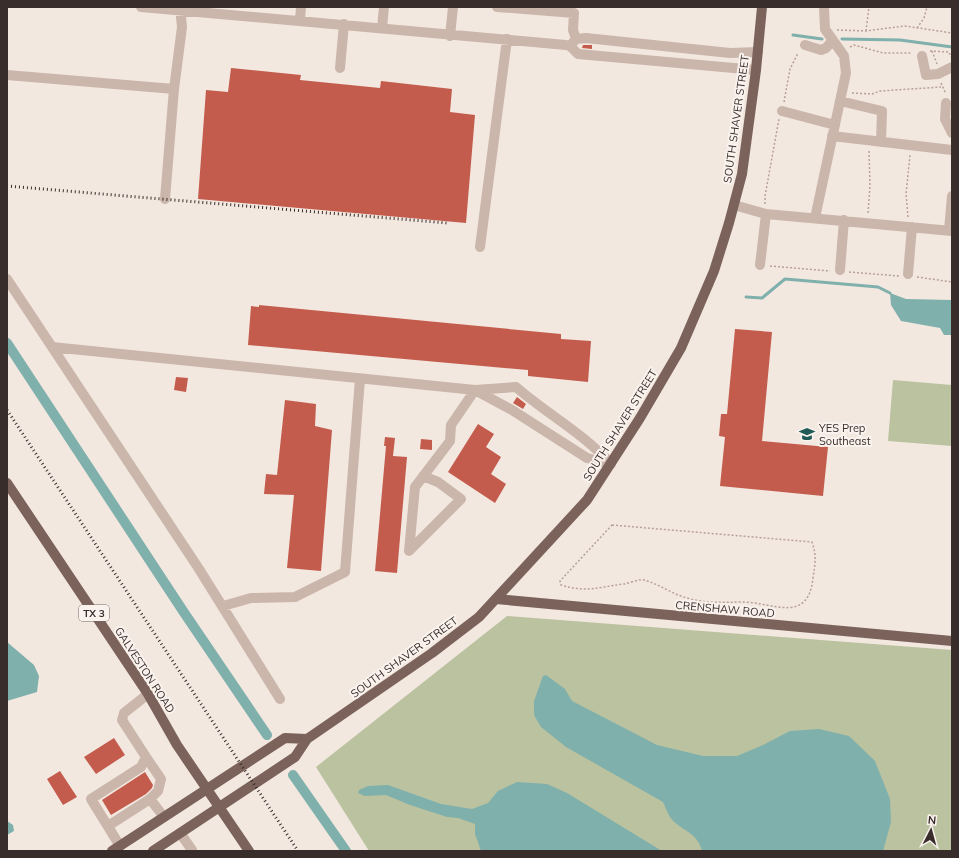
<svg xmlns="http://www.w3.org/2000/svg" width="959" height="858" viewBox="0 0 959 858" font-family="Mulish,sans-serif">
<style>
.green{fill:#bbc2a0}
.water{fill:#7fb0ac}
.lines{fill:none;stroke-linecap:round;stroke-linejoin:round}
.stream{stroke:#7fb0ac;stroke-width:3}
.canal{stroke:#7fb0ac;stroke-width:10}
.building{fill:#c45c4d}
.path{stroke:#b7a096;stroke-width:1.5;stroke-dasharray:2 2;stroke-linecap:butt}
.minor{stroke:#cbb6ac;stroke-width:10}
.major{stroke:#7b635c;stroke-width:10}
.rail{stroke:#392d2b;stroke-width:3;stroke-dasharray:1 3;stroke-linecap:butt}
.labels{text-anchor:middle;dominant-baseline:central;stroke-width:4;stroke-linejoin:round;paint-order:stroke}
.shield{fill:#faf2ed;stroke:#736865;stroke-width:1}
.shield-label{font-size:10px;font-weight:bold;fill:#392d2b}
.street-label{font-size:11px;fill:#392d2b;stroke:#faf2ed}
.poi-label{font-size:11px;fill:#392d2b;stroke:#faf2ed;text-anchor:start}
</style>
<rect width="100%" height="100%" fill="#f3e8e0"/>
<path class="green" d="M893,380L952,385V446L888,441Z
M507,616L952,650V851H369L316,767Z"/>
<path class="water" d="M890,293L906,299L952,300V335H944L940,328L901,321L891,305Z
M7,642L34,665L39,676L37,692L7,701Z
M546,675L565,689L572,701L657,745L703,756H737L763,745L790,731L819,729L849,736L875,761L890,799L891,822L883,851H702C698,832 679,830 670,817C667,812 665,806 663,802L566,747L541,727L534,715V701L543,676Z
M517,782L547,784L567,793L662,851H481L475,834V824L458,818L447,817L410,805L386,795L365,796L358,793L359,790L368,786L388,785L441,804L472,809L488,803L498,791Z
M7,821L13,825L14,831L7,835Z"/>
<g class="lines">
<path class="stream" d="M793,35L822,39
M842,39L900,40L952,47
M746,297L762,298L785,279L878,287L890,293"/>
<path class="canal" d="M7,343L183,611L267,735
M293,775L346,851"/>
</g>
<path class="building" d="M583,45H592V49L582,48Z
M231,68L301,75L300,80L380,88L381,81L452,89L450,112L475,115L466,223L198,199L206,90L228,92Z
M259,305L561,334V339L591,341L588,382L528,376V370L248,345L251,306L259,307Z
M735,329L772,332L762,441L828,447L823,496L720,486L725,437L719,436L721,414H727Z
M176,377L188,378L186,392L174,390Z
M517,397L526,404L523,409L513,403Z
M285,400L316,404L315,426L332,430L321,571L287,568L294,495L264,494L266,474L277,475Z
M478,424L494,434L486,447L501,457L491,474L506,484L495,503L448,472Z
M385,437L395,438L393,456L407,457L397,573L375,571L386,446H384Z
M421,439L432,440V450L420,449Z
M114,738L125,755L96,774L84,757Z
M60,771L77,797L63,805L47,779Z
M145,772L153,785L152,788L146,794L111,815L102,800Z"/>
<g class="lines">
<path class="path" d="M917,28L924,18L927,7
M837,30L866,31L905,26L952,33
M866,31L869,7
M850,47L854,45L883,53H912
M930,51L949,52L951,57
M932,51L937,64
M941,83L946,94
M852,93L872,94L880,91L941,87
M784,102L790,69L798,53
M765,204V196L779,119
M868,213L870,186L869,151
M908,217L906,194L910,155
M770,266L830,271
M849,272L899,276
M917,277L952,282
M612,525L812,542C817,557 815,563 813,578C808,624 774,603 744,602C723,602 708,604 687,598C672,594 659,584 644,580C638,579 630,583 624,584C598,587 587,593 561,585L560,581Z"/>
<path class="minor" d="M141,7L566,45L570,46L578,54L756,70
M497,7L574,13L573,30L576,39
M300,21L301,7
M382,28L384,7
M450,36L453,7
M805,45L821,50L826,48L833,40
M570,46L576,39L586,38L730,53L758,52
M922,56L926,75L938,74L952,67
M340,68L344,24
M7,75L174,89L182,27L180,7
M840,101L882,111L881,142
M946,103L945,119L952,133
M782,111L835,125
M832,136L952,150
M165,199L174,89
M734,205L766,214L952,231
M815,218L846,73L844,56L825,29L824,7
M949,230L952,196
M480,247L507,39
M760,265L766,214
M840,270L844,220
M908,274L912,227
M7,279L199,569L280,699
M52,347L475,390L516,387C547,414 583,433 611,464
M475,390L512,410L587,458L611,464
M423,476L438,482L461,499L409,551L415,487L450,441L451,425L475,390
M223,606L251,598L295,597L345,572L360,379
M146,757L161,779L158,791L150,799
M108,826L150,799L164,817
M180,833L192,850
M120,846L91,799L141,767L146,757L122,720L124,713L148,694"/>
<path class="major" d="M7,483L148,694L177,745L249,851
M496,599L952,641
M112,851L285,738L307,739
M153,851L295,757L307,739L432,653L479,617L587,500L640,418L681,348L714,271L729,223L742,174L756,70L762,7"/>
<path class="rail" d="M7,186L447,223
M7,410L298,851"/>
</g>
<defs>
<symbol id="school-bare" viewBox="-9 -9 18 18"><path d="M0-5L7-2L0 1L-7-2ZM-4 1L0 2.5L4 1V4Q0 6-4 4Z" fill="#205b58" stroke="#faf2ed" stroke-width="2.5" paint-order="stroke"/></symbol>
</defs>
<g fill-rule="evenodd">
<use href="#school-bare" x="796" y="423" width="22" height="22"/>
</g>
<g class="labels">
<rect class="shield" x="79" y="605" width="30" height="16" rx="3"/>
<g class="shield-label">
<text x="94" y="613">TX 3</text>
</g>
<g class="street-label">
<text transform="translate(736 119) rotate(-82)">SOUTH SHAVER STREET</text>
<text transform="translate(620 425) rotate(-58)">SOUTH SHAVER STREET</text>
<text transform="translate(725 609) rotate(5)">CRENSHAW ROAD</text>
<text transform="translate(404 657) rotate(-36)">SOUTH SHAVER STREET</text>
<text transform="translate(145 670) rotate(57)">GALVESTON ROAD</text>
</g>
<g class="poi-label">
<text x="819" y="428">YES Prep<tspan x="819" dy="13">Southeast</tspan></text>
</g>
</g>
<rect width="959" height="858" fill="none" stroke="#392d2b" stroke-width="16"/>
<g transform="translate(931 830) rotate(6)" stroke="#faf2ed" stroke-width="3" paint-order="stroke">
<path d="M0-3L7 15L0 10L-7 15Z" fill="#392d2b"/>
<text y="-6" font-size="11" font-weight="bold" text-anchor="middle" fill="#392d2b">N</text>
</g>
</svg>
